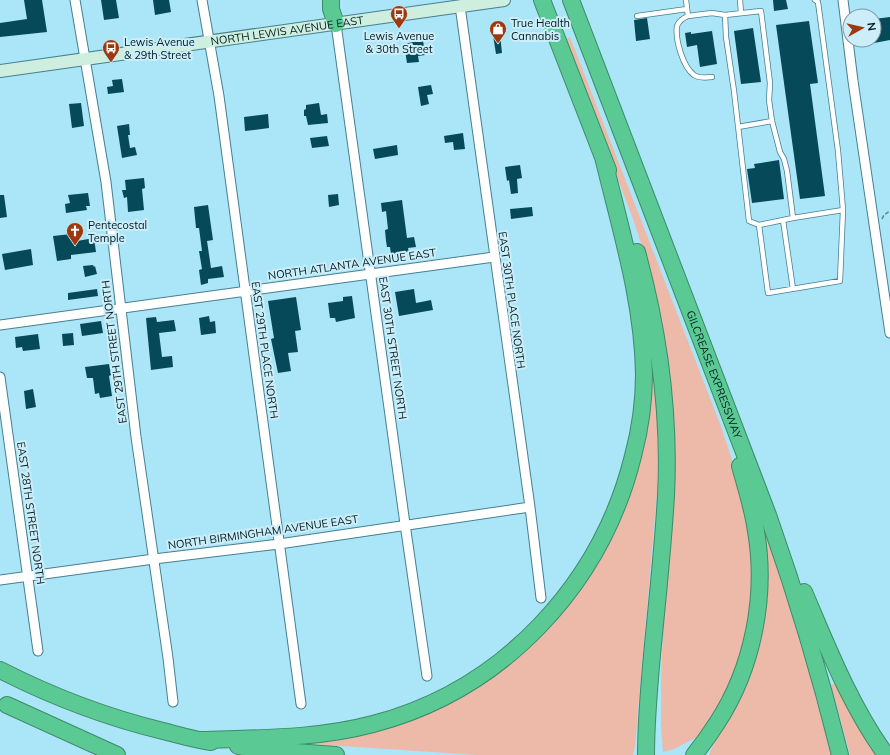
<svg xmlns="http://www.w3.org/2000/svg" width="890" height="755" viewBox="0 0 890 755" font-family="Mulish,sans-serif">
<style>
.green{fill:#edbaa9}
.building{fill:#064959}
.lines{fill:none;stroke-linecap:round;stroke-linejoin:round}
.service-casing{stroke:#467f90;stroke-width:6}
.minor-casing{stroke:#467f90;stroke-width:11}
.secondary-casing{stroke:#467f90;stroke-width:14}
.motorway-casing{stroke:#3c8b6a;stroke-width:18}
.path{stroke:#5b8592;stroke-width:1.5;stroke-dasharray:4 2;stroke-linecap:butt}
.service{stroke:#fff;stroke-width:4.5}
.minor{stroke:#fff;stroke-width:9}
.secondary{stroke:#ceefdf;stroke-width:12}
.motorway{stroke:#5bc993;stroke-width:16}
.labels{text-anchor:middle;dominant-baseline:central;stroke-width:4;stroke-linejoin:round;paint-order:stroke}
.poi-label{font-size:11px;fill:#02191f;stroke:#cbeef9;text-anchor:start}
.street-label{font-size:11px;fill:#02191f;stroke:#cbeef9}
</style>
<rect width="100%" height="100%" fill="#aae5f8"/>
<path class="green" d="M570,37L722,429L745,500L753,541L751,619L741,658L726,694L697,737L674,749L663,752L661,726V678L663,630V598L668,537L647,262L633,219L565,40Z
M653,376L657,416V493L635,746L633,755H478L310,744L309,740L352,734L496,670L606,541L649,377Z
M763,517L800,626L832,755H709L712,747L739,698L757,644L759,518Z
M838,682L880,755H850L831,685Z"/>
<path class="building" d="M24,0H42L47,32L0,37V23L27,19Z
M101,0H116L119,18L104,20Z
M153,0H169L171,12L155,15Z
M773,0H786L788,9L774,11Z
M890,17V40L874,43V19Z
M647,18L650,39L636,41L634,20Z
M809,21L818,83L810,84L825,196L800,199L776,25Z
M753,28L761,82L741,84L734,31Z
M712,31L717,64L700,67L697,45L687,47L685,33L691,32V34Z
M500,34L502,53L496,54L493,35Z
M423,40L425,55L418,56L419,62L407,63L404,44Z
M122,79L124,92L108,94L107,87L113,86L112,80Z
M431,85L433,94L427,95L429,104L421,106L418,87Z
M81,103L84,126L72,128L69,104Z
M319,103L321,115L327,114L328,123L308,125L306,116H304V110L306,109V105Z
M268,114L269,128L245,131L244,117Z
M129,124L130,135H128L130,148L135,147L137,155L122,158L117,126Z
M463,133L465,149L454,150L453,142L445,143L444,136Z
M327,136L329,146L312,148L310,138Z
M397,145L398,155L375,159L373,149Z
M779,160L784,199L752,203L747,169L755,168L754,164Z
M520,165L522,178L517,179L518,193L511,194L509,180L507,181L505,167Z
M144,178L145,188L142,189L144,210L128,212L127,197L124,198L122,190H126L125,180Z
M88,193L90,206H86L87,210L66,213L65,204L70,203L68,195Z
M338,194L339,205L329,207L328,195Z
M0,195H4L7,217L0,218Z
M402,200L407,238L414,237L416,247L408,248L409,252L391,254L390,247H387L386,241L385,230L388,229L386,211L382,212L381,203Z
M208,205L213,240L207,241L211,268L222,266L224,277L208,279V283L201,285L199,270L202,269L199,251H202L199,228H196L194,207Z
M532,207L533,216L511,219L510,209Z
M71,234L72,238H77V241L94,238L96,252L71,255V259L57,261L53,236Z
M31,249L33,265L5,270L2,254Z
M93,265L94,267L95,266L97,274L85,277L83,266Z
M97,289L98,296L68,300V293Z
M414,289L416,303L431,300L433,310L399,316L395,292Z
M352,296L355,318L336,322L335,318H330L328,303L343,301V297Z
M296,297L301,330L295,331L298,352L288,353L291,371L278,373L271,339L274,338L268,301Z
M209,316L210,322L215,321L216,333L201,335L199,318Z
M156,317L157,322L174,320L176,331L159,333L162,357L172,356L173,367L151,370L146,318Z
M101,321L103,333L82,336L80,324Z
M73,333L74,345L63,346L62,334Z
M38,334L40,349L23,351L22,347L16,348L15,337Z
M109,364L111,375L109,376L112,396L100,398L99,393L95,394L93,378H87L85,367Z
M33,389L36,407L26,409L24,391Z"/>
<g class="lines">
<defs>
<path id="service" d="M686,0L688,16C683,18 679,21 677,26C675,40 683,67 694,75C699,79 707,77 712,77
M740,0L741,13
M725,15L726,37L734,91L749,221L759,225
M637,16L687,9
M688,16L712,13L725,15L761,11L770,83L769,100L772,121L780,152L784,159L787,171L793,218L843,210
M738,127L772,121
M793,218L759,225L768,293L840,281L843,210L838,151L818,2L815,0
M783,220L793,289"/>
<path id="minor" d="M75,0L106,182L136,437L168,658L173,702
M202,0L219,96L301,704
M843,0L853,81L890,333
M460,6L530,507L541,598
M336,24L405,524L427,676
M0,325L494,257
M0,377L38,651
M0,580L154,559L279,544L530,507"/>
<g id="secondary">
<path id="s1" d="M0,71L504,0"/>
</g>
<g id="motorway">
<path d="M331,0V9L336,24"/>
<path d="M542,0L608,170"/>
<path id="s2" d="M571,0L768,515C796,594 820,674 840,755"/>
<path d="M637,252C659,332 670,413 666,495C663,549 657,602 652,655C649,688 646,722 646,755"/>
<path d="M804,592C828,648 850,705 886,755"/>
<path d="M0,670C53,697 105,717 163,731C179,735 195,740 211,742"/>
<path d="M7,705L117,755"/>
<path d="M201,740C258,738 317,739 373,724C503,690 601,585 633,456C640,430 644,402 644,374C643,302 621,231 604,161"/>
<path d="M238,746L254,749L336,755"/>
<path d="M694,755C702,745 710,734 717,723C753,668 767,596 756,531C753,509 746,488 740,466"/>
</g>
</defs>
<use href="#service" class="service-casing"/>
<use href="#minor" class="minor-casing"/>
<use href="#secondary" class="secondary-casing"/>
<use href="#motorway" class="motorway-casing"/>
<path class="path" d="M882,219L884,215L890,211"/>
<use href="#service" class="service"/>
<use href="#minor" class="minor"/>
<use href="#secondary" class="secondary"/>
<use href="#motorway" class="motorway"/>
</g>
<defs>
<symbol id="bus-pin" viewBox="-11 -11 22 30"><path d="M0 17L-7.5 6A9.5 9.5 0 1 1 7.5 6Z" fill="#9e390f" stroke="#cbeef9"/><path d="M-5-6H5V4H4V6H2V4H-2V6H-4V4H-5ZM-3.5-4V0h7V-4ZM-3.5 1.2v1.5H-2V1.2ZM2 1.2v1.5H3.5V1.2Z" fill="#fff"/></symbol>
<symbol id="shop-pin" viewBox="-11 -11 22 30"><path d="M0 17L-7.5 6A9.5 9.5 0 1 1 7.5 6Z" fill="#9e390f" stroke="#cbeef9"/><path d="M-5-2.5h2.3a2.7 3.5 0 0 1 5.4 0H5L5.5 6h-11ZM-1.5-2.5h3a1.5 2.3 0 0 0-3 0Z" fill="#fff"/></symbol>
<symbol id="church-pin" viewBox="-11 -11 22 30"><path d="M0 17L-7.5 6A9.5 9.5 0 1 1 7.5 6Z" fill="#9e390f" stroke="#cbeef9"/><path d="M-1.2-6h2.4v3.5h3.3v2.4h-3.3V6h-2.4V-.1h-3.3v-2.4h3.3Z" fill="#fff"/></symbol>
</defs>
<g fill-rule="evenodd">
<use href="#bus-pin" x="389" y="4" width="20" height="27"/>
<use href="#shop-pin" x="488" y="19" width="20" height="27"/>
<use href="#bus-pin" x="101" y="38" width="20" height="27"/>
<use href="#church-pin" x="65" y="221" width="20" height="27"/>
</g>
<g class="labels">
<g class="poi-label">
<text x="511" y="23">True Health<tspan x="511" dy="13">Cannabis</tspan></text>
<text x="399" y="36" text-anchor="middle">Lewis Avenue<tspan x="399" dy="13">&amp; 30th Street</tspan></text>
<text x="124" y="42">Lewis Avenue<tspan x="124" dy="13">&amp; 29th Street</tspan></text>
<text x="88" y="225">Pentecostal<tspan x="88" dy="13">Temple</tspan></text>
</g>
<g class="street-label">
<text stroke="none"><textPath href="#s1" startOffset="290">NORTH LEWIS AVENUE EAST</textPath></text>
<text transform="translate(352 264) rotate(-8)">NORTH ATLANTA AVENUE EAST</text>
<text transform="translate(512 300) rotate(82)">EAST 30TH PLACE NORTH</text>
<text transform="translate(393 348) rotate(82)">EAST 30TH STREET NORTH</text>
<text transform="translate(265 350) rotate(82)">EAST 29TH PLACE NORTH</text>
<text transform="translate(114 352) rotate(-97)">EAST 29TH STREET NORTH</text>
<text stroke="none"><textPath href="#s2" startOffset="401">GILCREASE EXPRESSWAY</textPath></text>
<text transform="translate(31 513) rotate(82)">EAST 28TH STREET NORTH</text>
<text transform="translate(263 532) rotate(-8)">NORTH BIRMINGHAM AVENUE EAST</text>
</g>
</g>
<g transform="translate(862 28) rotate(82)"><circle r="19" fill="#cbeef9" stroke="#7b99a2"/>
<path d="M0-3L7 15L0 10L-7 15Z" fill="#9e390f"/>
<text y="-6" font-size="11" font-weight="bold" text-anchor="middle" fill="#02191f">N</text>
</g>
</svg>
